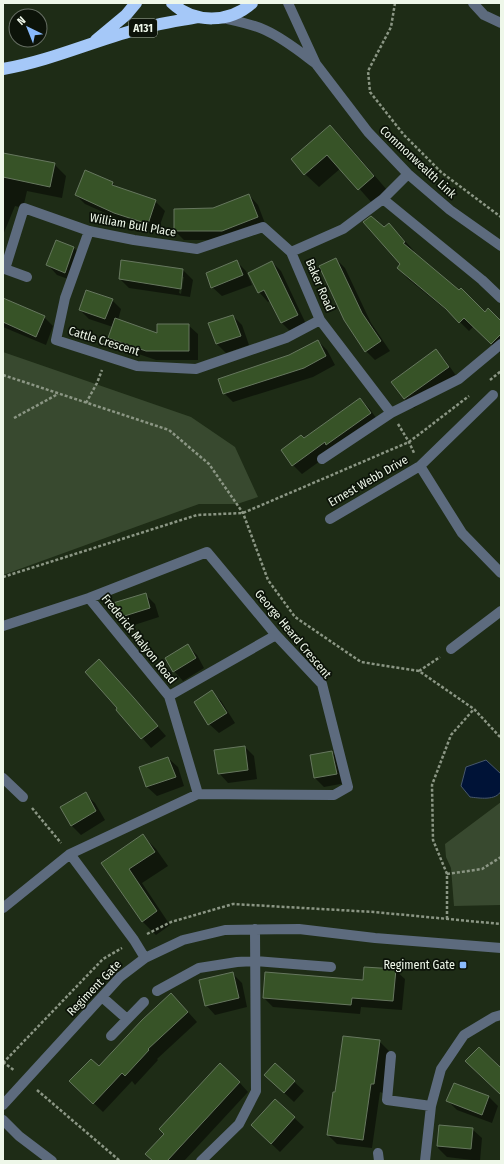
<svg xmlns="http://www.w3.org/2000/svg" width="504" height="1164" viewBox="0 0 504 1164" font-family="'Fira Sans Condensed',sans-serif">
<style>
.green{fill:#38492f}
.water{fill:#001337;stroke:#47576c}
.shadow{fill:#0007;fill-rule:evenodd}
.building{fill:#375327;stroke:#66775e}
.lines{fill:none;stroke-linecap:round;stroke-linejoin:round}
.path{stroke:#8b9684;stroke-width:2.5;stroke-dasharray:3 2;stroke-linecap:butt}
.minor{stroke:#5d6b7e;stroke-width:10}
.highway{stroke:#a5c8f8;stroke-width:12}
.poi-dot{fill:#89bafc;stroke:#0c1309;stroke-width:1.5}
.labels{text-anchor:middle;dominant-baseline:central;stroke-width:3.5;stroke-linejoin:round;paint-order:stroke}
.shield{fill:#0c1309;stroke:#aab3a6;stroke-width:1}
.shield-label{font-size:11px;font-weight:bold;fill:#eef7e9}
.street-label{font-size:12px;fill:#eef7e9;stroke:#0c1309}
.poi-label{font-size:12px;fill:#eef7e9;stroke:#0c1309;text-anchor:end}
</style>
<rect width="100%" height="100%" fill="#1e2c16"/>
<path class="green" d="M3,352L191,417L235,447L258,497L237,504H199L3,575Z
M501,802V905L454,906L451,868L446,857L445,844Z"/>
<path class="water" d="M486,760L501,774C501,779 502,786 501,791C496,801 479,798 470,797L461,786L466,767Z"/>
<path class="shadow" d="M330,126L344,140L387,190L372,203L341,168L319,187L305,174Z
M3,154L54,164L66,176L62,198L27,191L23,208L15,206L3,235Z
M112,183L118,188L155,201L165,211L157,233L125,222L85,204L76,195Z
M249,195L258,205L266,226L232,240H184L175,231L213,209Z
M384,228L398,233L414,251L412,253L485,313L501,323L500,353L474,326L469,331L456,318L407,278L398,268L402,264Z
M57,241L74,248L83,257L74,281L57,275L48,265Z
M336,259L345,268L371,323L390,351L375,360L366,351Z
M122,261L183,270L193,280L190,297L129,288L120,279ZM182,277H184L181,294L179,293Z
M237,262L246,271L252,285L222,296L212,287Z
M272,262L281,271L306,324L291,332L282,323L270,301L268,302L259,292Z
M3,299L44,317L53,326L46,345L3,327Z
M112,300L121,309L118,320L158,334L188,325L198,334V360H156L118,347L109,338L113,327L89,319L80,310Z
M233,316L242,325L249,345L226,353L217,344L210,324Z
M318,341L327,350L335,365L313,377L233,402L224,393Z
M436,351L445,360L457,377L414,408L405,399L393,382Z
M360,399L369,408L379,422L334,451L302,474L293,465L304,439Z
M145,594L155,604L159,617L128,627L118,617Z
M188,646L197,655L204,668L183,681L174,671Z
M108,670L166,736L151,748L118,710Z
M212,692L221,701L235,723L219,733L209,724Z
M245,747L254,756L257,779L228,783L219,773Z
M332,752L341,761L346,783L324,787L315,778Z
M168,758L178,767L184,786L157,796L147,787L141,767Z
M85,794L95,803L105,820L81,835L71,825Z
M143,836L156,849L168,866L142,883L170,925L156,935L142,921L103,863Z
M395,970L405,979L402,1010L361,1007L360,1014L273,1007L264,998L364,981Z
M233,974L242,983L247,1007L215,1015L206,1005Z
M180,1003L197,1022L157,1059L158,1060L135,1085L132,1081L103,1112L80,1090L99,1068Z
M379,1041L389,1051L383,1093L380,1092L372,1148L337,1144L328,1135L336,1093Z
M275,1064L304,1091L294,1102L275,1084Z
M239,1082L248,1092L184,1161H154Z
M454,1084L489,1097L498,1106L492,1123L457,1110L448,1101Z
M275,1100L304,1127L280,1152L261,1134Z
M440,1126L472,1129L482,1138L480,1161L447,1157L438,1148Z"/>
<path class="building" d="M330,125L374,176L358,190L327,155L304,175L291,159Z
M3,153L55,163L50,187L3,177Z
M85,170L113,182L112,185L156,200L148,224L114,213L75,195Z
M249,194L258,217L222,231H174V209L213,208Z
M371,216L384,227L389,223L405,242L403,243L459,290L461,288L485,312L488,308L501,321V334L491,344L464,318L459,323L446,309L397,268L400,264L363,222Z
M56,240L74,247L65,273L46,265Z
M336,258L362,313L381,341L365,352L344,320L319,266Z
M121,260L183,269L181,289L119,279Z
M237,260L243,275L211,288L206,273Z
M272,261L298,315L281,323L264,290L258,293L248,273Z
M86,290L113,299L105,319L79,310Z
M3,298L45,316L36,337L3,322Z
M233,315L241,336L216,344L208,323Z
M115,318L157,333V324H189V351H146L108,338Z
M318,340L326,356L304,368L223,394L218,379L289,355Z
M436,349L449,367L404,399L391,382Z
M360,398L371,413L326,445L325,442L292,466L281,450L301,435L304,438Z
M146,593L150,608L118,618L113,603Z
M188,644L196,658L173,672L165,658Z
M99,659L134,698L158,726L141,739L116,710L117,708L85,672Z
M212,690L227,713L208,725L194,702Z
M245,746L248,770L218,774L214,750Z
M332,751L337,774L314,778L310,755Z
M168,757L176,777L146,787L139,767Z
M86,792L96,811L71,826L60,807Z
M143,834L155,852L129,869L157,911L142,922L101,863Z
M364,967L396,969L393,1001L352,998L351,1005L263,998L265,972L363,980Z
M233,972L239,998L205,1006L199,980Z
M171,993L188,1012L148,1049L149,1050L125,1076L122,1073L93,1104L69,1081L91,1059L99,1066L142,1020Z
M343,1036L380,1040L374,1084H371L363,1140L327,1135L333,1092H335Z
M479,1047L501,1068V1095L465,1061Z
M220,1063L240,1082L167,1161H153L145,1154L164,1134L159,1129Z
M275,1063L295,1081L284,1093L264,1075Z
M454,1083L489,1096L482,1115L446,1101Z
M275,1099L295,1117L271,1144L251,1125Z
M439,1125L473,1128L471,1149L437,1146Z"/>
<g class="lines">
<path class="path" d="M395,3L391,27L368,71L370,92L404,135L441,172L501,217
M3,375L169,430L209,464L243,513L268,580L295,617L361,662L419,671L474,709L501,738
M490,380L501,371
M86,403L97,383L102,370
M14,418L58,394
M398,424L409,442L414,453
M3,577L197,515L243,513L409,442L469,396
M419,671L440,657
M32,808L61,843
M447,874L482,869L501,857
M447,919V874L433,840L432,785L451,735L474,709
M147,934L171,922L233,904L374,912L501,924
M3,1062L15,1071
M3,1063L103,959L122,948
M37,1090L120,1161"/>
<path class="minor" d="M288,3L316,64L368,132L408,174L450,210L501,246
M473,3L484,15L501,23
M223,18C237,21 252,24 265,30C283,38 299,51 315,63
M383,199L482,280L501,298
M89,231L65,298L56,340L137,366L196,369L286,338L320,320
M27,277L5,269L24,208L89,231L134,240L197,249L263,227L291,252
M391,413L320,320L291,252L343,229L383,199L408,174
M322,459L391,413L459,379L501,344
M420,466L462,533L501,573
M330,519L420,466L493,395
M89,598L169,696L198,794
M3,626L89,598L207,552L276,635L322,684L348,787L334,795L198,794L70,854L3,908
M451,649L501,611
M169,696L276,635
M3,778L23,797
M70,854L134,940L145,958
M157,991L199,968L237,962L255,961L331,967
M102,997L127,1019
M111,1036L144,1002
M391,1056L387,1100L431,1106
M3,1105L120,977L145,958L183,940L225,930L299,929L375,938L501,948
M3,1120L19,1136L52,1161
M378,1153L379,1161
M201,1161L239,1124L256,1091L255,929
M425,1161L431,1106L441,1069L464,1035L494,1017L501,1015"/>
<path class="highway" d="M172,3C194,24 230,23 252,3
M96,40L126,15L136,3
M3,69C49,61 91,42 135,30C156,24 177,21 198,17"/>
</g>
<rect class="poi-dot" x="459" y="961" width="8" height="8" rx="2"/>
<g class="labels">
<rect class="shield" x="129" y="19" width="28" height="18" rx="3"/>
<g class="shield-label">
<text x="143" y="28">A131</text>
</g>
<g class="street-label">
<text transform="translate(418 162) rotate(43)">Commonwealth Link</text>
<text transform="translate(133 225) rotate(10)">William Bull Place</text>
<text transform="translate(320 285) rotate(67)">Baker Road</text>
<text transform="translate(104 341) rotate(17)">Cattle Crescent</text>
<text transform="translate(368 481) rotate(-30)">Ernest Webb Drive</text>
<text transform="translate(293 634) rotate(50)">George Heard Crescent</text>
<text transform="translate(139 639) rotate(51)">Frederick Malyon Road</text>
<text transform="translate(94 988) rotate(-46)">Regiment Gate</text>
</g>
<g class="poi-label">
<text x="455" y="965">Regiment Gate</text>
</g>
</g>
<rect width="504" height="1164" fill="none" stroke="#eef7e9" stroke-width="8"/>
<g transform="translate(28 28) rotate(317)"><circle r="19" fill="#0c1309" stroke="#666e63"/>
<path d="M0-3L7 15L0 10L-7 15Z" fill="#89bafc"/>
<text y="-6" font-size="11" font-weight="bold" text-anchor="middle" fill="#eef7e9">N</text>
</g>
</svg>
